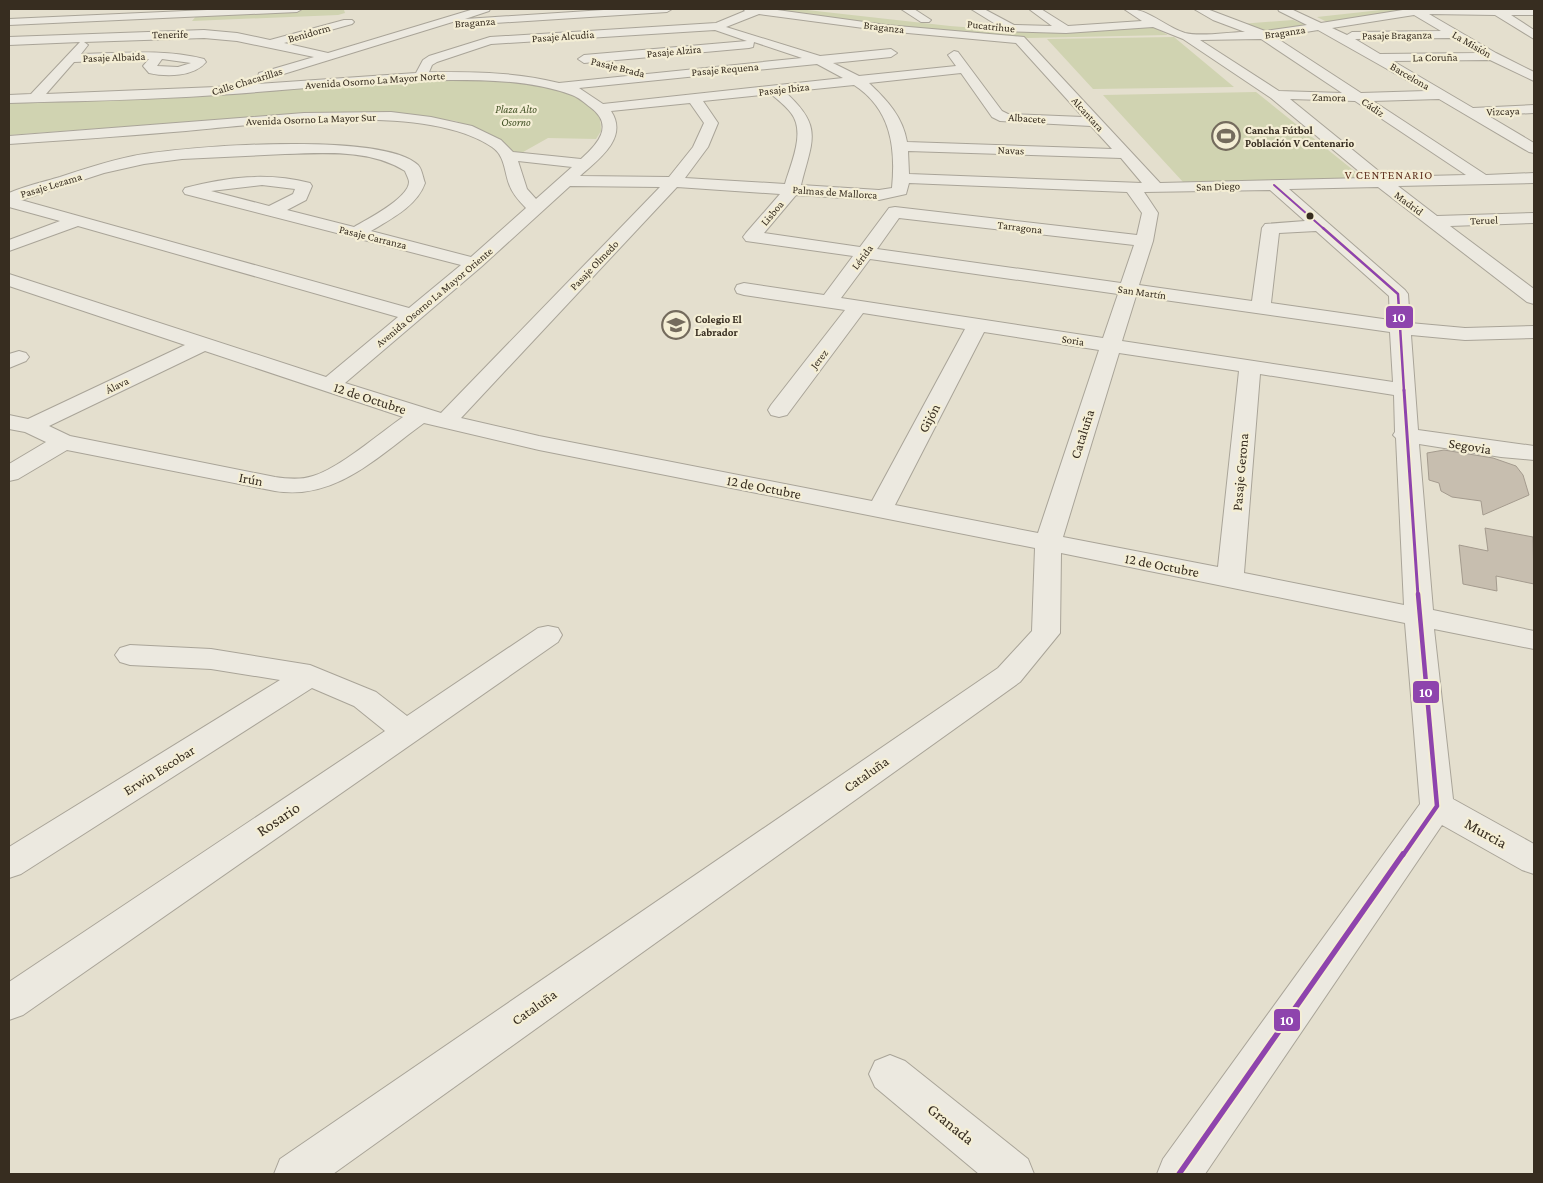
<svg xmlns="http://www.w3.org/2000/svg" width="1543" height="1183" viewBox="0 0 1543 1183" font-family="'Crimson Pro',serif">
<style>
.green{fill:#d0d3b1}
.building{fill:#c7beaf;stroke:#a49b8e}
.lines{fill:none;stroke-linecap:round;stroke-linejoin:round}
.minor-casing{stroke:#a9a498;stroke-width:2}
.minor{fill:#ece9e0;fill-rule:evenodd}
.bus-1-far4-casing{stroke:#f4eed5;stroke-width:4}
.bus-1-far3-casing{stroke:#f4eed5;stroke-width:5}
.bus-1-far2-casing{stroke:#f4eed5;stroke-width:6}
.bus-1-far1-casing{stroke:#f4eed5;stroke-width:8}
.bus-1-casing{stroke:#f4eed5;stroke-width:9}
.bus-1-far4{stroke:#8e44ad;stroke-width:2}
.bus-1-far3{stroke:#8e44ad;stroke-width:2.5}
.bus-1-far2{stroke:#8e44ad;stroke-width:3}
.bus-1-far1{stroke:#8e44ad;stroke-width:4.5}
.bus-1{stroke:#8e44ad;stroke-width:5.5}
.bus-dot{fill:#372d20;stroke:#f4eed5;stroke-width:2}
.labels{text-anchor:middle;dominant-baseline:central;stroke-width:4.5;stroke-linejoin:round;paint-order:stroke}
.far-street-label{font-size:11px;fill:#372d20;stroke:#f4eed5}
.far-park-label{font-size:11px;font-style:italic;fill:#445327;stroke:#f4eed5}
.far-poi-label{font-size:11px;font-weight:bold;fill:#372d20;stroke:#f4eed5;text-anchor:start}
.far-neighbourhood-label{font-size:12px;letter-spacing:1px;fill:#623421;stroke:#f4eed5}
.street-label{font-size:14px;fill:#372d20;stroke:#f4eed5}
.near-street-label{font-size:16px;fill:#372d20;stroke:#f4eed5}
.line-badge{stroke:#f4eed5;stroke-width:2}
.badge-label{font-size:14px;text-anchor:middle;font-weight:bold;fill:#fff}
</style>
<rect width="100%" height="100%" fill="#e4dfce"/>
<path class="green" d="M769,9H798L950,26L1028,32H1083L1151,26L1168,35L1028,38L934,32Z
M1390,9L1404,10L1327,22L1317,17Z
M302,10H344L345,13L338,15L192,21L198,14Z
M1293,20L1308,26L1267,32L1240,24Z
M1174,37L1234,87L1093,89L1047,39Z
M415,78C458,78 562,75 593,106C600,114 601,122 601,131L596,139L548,138L516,156L477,131L456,121L409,115L319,112L9,135V100L214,91Z
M1256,92L1363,178L1183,182L1103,95Z"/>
<path class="building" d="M1444,450L1493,458L1516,466L1523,475L1529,495L1483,515L1481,501L1452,497L1441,491L1439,483L1429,480L1427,453Z
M1485,528L1533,537L1534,584L1496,576L1497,591L1463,584L1459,545L1488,551Z"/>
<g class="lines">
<defs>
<path id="minor" d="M229,9H302L297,12L9,25V19Z
M474,9H490L489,11L465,19L619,9H672L667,12L464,25L460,24L459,20L264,80L259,79L258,76L259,73L314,57L237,41L204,38L84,42L88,45L81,54C123,53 164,49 204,59L206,62C194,77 166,77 149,73L143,66L149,59L74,62L46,94L216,87L416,73L423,60L429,56L490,37L716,23L745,11L743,9H770L886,25L1024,37L1160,183L1367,178L1271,98L1183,39L1153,27L1066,33L1000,31L994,28L997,25L971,9H984L1014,25L1052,26L1029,9H1041L1068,26L1142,21L1124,9C1147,7 1163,26 1185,33C1201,37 1228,32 1245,32L1213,20L1194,9H1207L1265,31L1307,25L1279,11L1278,9H1291L1321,23L1409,9H1534V15H1511L1534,30V39L1495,15L1429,14L1496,53L1534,72V81L1490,60L1393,61L1473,108L1534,105V113L1487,115L1534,143V153L1529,152L1439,99L1373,101L1486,175L1534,173V183L1398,186L1437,216L1534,213V223L1450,226L1534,289V304L1527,302L1378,187L1289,189L1405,290L1408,294L1410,323L1465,328L1534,326V338L1465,340L1411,335L1418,430L1534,446V460L1501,457L1419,444L1433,610L1534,631V649L1434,629L1453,799L1534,844V874L1522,870L1442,825L1205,1174H1157L1163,1159L1420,804L1405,623L1061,553L1060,633L1020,682L333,1174H274L280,1159L998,668L1032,631L1035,548L539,450L424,423C378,456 336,501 275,491L67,450L18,479L9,481V464L46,442L25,432L9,429V415L28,419L185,345L9,286V274L326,377L398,317L78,226L9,251V240L60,221L9,207V193C25,186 43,182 60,177C84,169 108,161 133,156C183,146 383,131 418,165C422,169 423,178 425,183C417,206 391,219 371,231L471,257L526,208C519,201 512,193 509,184C504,170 505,156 492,147C427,102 263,124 186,131C127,136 68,140 9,144V136L304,113L391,112L431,117L472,126L501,140L513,152L581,159C598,144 615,125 590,107C585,103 578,97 572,95C534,81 491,80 452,80C373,80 296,90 217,95C148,100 78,101 9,103V95L31,94L80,42L9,45V37L204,30L237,33L270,40L344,20H352L354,22L352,24L284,43L328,53ZM759,14L886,31L1016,43L1083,117L1008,114L1002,111L958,52L954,51L948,55L956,66L859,76L833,63L891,57L897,53L891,49L820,56L726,27ZM1414,15L1441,31L1352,32L1347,35L1332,28ZM715,30L747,41L584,55L578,59L584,63L749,48L753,47L754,42L802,58L559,83C517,72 473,72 429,72L432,65L437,62L491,44ZM1318,30L1426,91L1361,93L1275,37ZM1452,38L1477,53L1380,54L1355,39ZM1261,39L1342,93L1279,91L1200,40ZM162,59L191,63L178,67L157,66ZM817,64L843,78L603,104L579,88ZM961,73L992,117L1000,121L1091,126L1112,149L907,142C903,117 887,100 869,83ZM854,85C891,109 896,147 892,188L879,190L801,185C812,140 824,127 785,92ZM771,94C778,100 786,106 791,113C806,132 791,163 785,184L685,178L708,147L718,123L703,101ZM1290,99L1355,101L1466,175L1386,177ZM690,103L704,123L693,147L669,177L580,176C598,160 629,138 611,111ZM908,151L1121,158L1142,183L909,174ZM285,154C325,153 370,149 405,171C406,174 409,179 409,182C409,198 366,220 354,227L287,210L306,200L312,186L310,183C267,172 227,177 185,188L183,191L185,194L461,265L409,308L21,200L104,173L144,164L182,159ZM518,161L572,167L536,199L527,189ZM909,183L1127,192L1142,213L1137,235L895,207L889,208L860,247L764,233L796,195L879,200L906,194ZM262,185L295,189L293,194L269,206L211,191ZM570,186L660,187L441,413L345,383L481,267ZM677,187L780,194L746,233L743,237L746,241L853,256L824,295L744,283L737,285L735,289L737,293L744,295L845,310L771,405L768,410L771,415L779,417L787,415L863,313L965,329L872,501L539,436L461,418ZM1270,190L1305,221L1265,224L1262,228L1252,301L1139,285L1153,241L1158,213L1144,192ZM899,218L1134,245L1121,283L877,249ZM1316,231L1389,296L1390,320L1271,303L1279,233ZM870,259L1118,294L1103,338L841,298ZM1136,296L1390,332L1393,382L1122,341ZM984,332L1099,350L1038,533L895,505ZM205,351L403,417C380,433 338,469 313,476C301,480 288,479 275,477L70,436L49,426ZM1119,353L1239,371L1218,567L1063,537ZM1260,374L1394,395L1395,432L1393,435L1396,438L1404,605L1244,573Z
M901,9H914L931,20L929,22H921Z
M19,351L26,353L29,357L26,361L9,368V354Z
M548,626L558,628L562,635L558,642L23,1015L9,1020V982L385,731L354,706L312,688L21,874L9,878V847L280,680L211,669L130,665L120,662L115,655L120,648L130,645L211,649L310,665L376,692L407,716L538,628Z
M890,1055L905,1061L1028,1159L1034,1174H979L875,1087L869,1074L875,1061Z"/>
</defs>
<use href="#minor" class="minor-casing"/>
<use href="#minor" class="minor"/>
<defs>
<path id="bus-1-far4" d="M1274,185L1324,229"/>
<path id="bus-1-far3" d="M1323,228L1398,294L1404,391"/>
<path id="bus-1-far2" d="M1404,390L1418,596"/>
<path id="bus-1-far1" d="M1403,855L1437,806L1418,594"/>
<path id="bus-1" d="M1179,1174L1403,854"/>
</defs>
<use href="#bus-1-far4" class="bus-1-far4-casing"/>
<use href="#bus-1-far3" class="bus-1-far3-casing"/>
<use href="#bus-1-far2" class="bus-1-far2-casing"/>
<use href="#bus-1-far1" class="bus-1-far1-casing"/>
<use href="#bus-1" class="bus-1-casing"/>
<use href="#bus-1-far4" class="bus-1-far4"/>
<use href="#bus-1-far3" class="bus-1-far3"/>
<use href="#bus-1-far2" class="bus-1-far2"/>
<use href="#bus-1-far1" class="bus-1-far1"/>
<use href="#bus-1" class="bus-1"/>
</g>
<defs>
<symbol id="stadium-ring" viewBox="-11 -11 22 22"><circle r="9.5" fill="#f4eed5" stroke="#746b5d" stroke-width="1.5"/><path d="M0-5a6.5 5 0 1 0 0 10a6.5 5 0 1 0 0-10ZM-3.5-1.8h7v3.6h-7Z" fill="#746b5d"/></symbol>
<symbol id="school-ring" viewBox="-11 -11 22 22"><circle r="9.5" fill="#f4eed5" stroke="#746b5d" stroke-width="1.5"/><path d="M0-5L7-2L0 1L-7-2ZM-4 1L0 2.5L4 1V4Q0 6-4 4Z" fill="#746b5d"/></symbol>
</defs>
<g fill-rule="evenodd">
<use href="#stadium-ring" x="1210" y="120" width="32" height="32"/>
<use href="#school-ring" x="660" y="309" width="32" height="32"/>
</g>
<circle class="bus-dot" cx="1310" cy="216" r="4.5"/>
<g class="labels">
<g class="far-street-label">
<text transform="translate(475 22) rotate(-4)">Braganza</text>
<text transform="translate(991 26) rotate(6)">Pucatrihue</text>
<text transform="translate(884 27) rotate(7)">Braganza</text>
<text transform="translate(1285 32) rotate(-8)">Braganza</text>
<text transform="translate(309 33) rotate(-16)">Benidorm</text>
<text transform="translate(170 34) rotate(-1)">Tenerife</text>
<text transform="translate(1397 35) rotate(-1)">Pasaje Braganza</text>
<text transform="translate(563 36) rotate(-4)">Pasaje Alcudia</text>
<text transform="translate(1472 44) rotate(30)">La Misión</text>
<text transform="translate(674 51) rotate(-5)">Pasaje Alzira</text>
<text transform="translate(114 57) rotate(-2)">Pasaje Albaida</text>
<text transform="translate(1435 57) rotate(-1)">La Coruña</text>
<text transform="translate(618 67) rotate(14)">Pasaje Brada</text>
<text transform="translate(725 69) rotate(-5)">Pasaje Requena</text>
<text transform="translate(1410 76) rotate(30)">Barcelona</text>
<text transform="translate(375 80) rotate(-4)">Avenida Osorno La Mayor Norte</text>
<text transform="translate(247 81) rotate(-17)">Calle Chacarillas</text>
<text transform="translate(784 89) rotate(-6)">Pasaje Ibiza</text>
<text transform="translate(1329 97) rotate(1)">Zamora</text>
<text transform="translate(1373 107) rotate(34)">Cádiz</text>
<text transform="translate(1503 111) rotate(-2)">Vizcaya</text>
<text transform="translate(1088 114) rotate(48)">Alcantara</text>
<text transform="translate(1027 118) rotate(4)">Albacete</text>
<text transform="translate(311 119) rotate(-2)">Avenida Osorno La Mayor Sur</text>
<text transform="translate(1011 150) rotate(2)">Navas</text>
<text transform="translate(51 185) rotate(-17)">Pasaje Lezama</text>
<text transform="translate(1218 186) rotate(-2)">San Diego</text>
<text transform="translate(835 192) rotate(4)">Palmas de Mallorca</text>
<text transform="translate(1409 203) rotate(37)">Madrid</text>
<text transform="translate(772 213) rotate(-50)">Lisboa</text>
<text transform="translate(1484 220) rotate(-2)">Teruel</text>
<text transform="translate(1020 227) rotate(7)">Tarragona</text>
<text transform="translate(373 237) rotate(14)">Pasaje Carranza</text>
<text transform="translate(862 257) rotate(-53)">Lérida</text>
<text transform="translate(594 265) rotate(-46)">Pasaje Olmedo</text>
<text transform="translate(1142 292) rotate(8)">San Martín</text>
<text transform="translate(434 297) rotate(-40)">Avenida Osorno La Mayor Oriente</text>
<text transform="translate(1073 340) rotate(9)">Soria</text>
<text transform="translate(819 359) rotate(-52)">Jerez</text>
<text transform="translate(117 385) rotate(-26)">Álava</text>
</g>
<g class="far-park-label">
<text x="516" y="109">Plaza Alto<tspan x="516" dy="13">Osorno</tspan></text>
</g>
<g class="far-poi-label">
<text x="1245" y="130">Cancha Fútbol<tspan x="1245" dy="13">Población V Centenario</tspan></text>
<text x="695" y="319">Colegio El<tspan x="695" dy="13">Labrador</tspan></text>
</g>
<g class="far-neighbourhood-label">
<text x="1389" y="175">V CENTENARIO</text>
</g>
<g class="street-label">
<text transform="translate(370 398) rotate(18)">12 de Octubre</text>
<text transform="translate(929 418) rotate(-62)">Gijón</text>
<text transform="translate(1082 434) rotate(-72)">Cataluña</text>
<text transform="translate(1470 446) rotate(9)">Segovia</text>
<text transform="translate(1240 472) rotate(-85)">Pasaje Gerona</text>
<text transform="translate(251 479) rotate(11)">Irún</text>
<text transform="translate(764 487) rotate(11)">12 de Octubre</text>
<text transform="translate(1162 565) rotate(11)">12 de Octubre</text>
<text transform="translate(159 770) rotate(-32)">Erwin Escobar</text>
<text transform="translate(866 774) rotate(-35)">Cataluña</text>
<text transform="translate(534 1007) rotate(-35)">Cataluña</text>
</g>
<g class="near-street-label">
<text transform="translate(278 819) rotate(-34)">Rosario</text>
<text transform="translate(1486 833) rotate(29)">Murcia</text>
<text transform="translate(951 1124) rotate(39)">Granada</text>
</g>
</g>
<g class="line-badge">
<rect x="1385" y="305" width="29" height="24" rx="5" fill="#8e44ad"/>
<rect x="1412" y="680" width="28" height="24" rx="5" fill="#8e44ad"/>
<rect x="1273" y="1008" width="28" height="24" rx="5" fill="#8e44ad"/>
</g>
<g class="badge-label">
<text x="1399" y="322">10</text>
<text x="1426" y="697">10</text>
<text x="1287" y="1025">10</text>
</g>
<rect width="1543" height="1183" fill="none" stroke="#372d20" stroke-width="20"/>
</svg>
